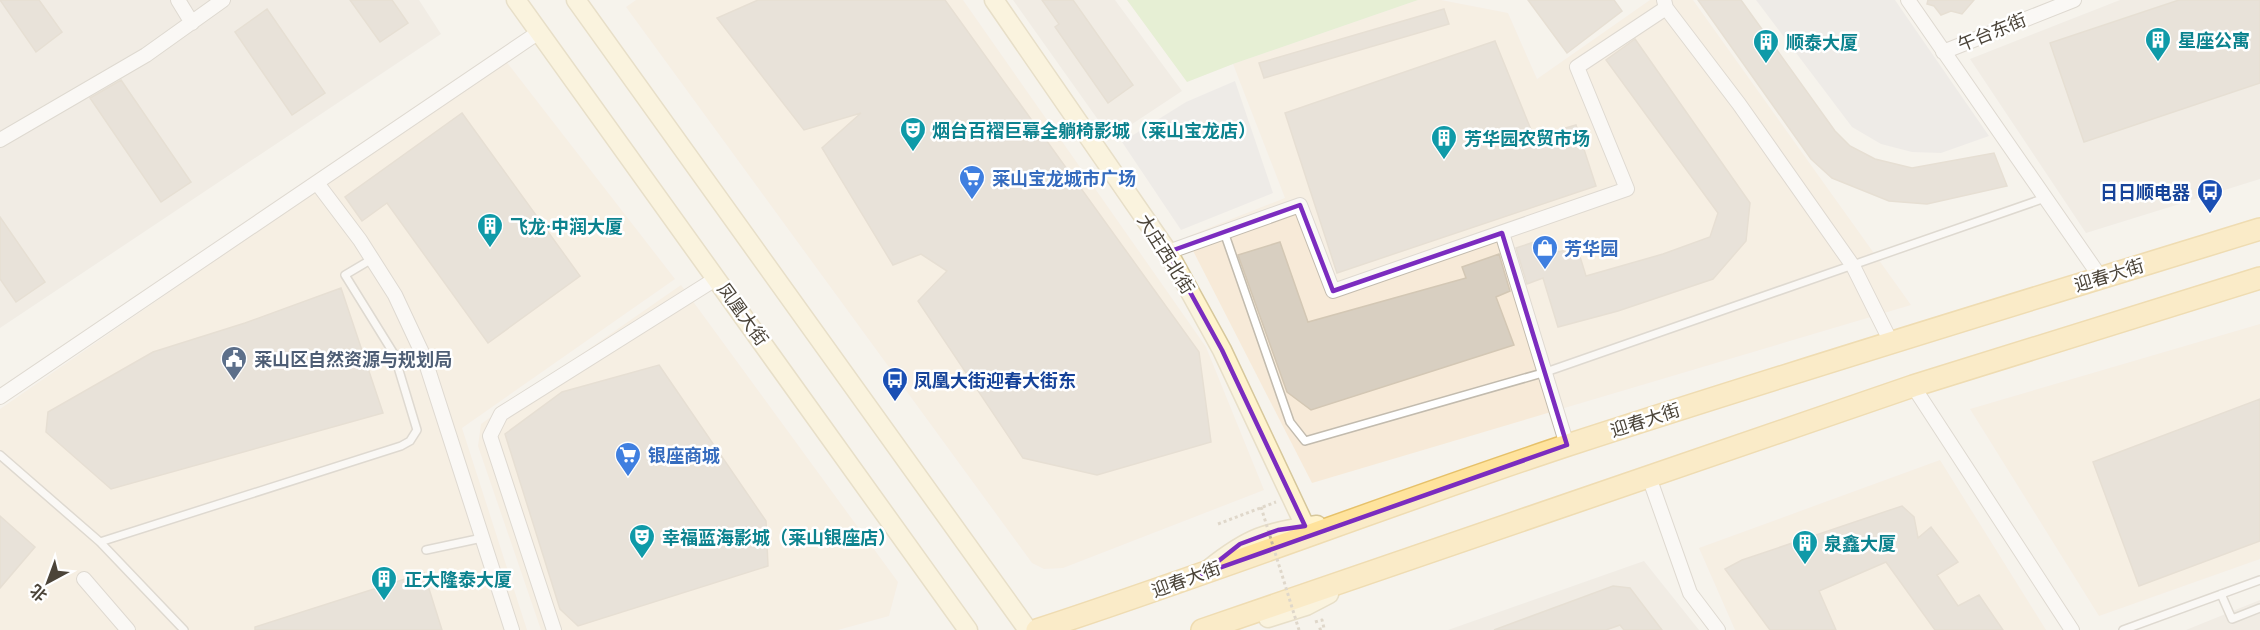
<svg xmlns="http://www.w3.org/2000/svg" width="2260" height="630" viewBox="0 0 2260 630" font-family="'Roboto Condensed','Noto Sans SC',sans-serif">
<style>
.residential{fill:#eae5da}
.commercial{fill:#f7ead8}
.green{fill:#d2eab5}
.parking{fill:#e5e3e0}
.building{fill:#d8cfc1;stroke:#d3c7b4;stroke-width:1.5}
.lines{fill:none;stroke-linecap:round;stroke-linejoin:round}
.lane-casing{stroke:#c2bbae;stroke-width:10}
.street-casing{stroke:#c2bbae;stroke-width:16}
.secondary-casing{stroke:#d6c79b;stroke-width:21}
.primary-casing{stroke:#e6c16a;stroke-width:24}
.path{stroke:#c4b79f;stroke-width:3;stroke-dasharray:3 3;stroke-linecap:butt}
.lane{stroke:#fff;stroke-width:7}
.street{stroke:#fff;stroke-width:14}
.secondary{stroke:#fff3cd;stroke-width:18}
.primary{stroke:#ffe39c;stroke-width:21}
.path-bridge{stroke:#c4b79f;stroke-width:3;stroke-dasharray:3 3;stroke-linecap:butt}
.marked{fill:none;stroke:#7b2cbf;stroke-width:4.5;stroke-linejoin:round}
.labels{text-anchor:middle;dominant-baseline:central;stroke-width:5;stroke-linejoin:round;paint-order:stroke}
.street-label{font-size:18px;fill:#4b4439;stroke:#fff}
.culture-label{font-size:18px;font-weight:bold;fill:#0d838f;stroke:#fff;text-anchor:start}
.shop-label{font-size:18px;font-weight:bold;fill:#366cbe;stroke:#fff;text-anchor:start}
.transit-label{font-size:18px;font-weight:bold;fill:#164399;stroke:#fff;text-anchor:end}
.service-label{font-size:18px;font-weight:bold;fill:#4e5e75;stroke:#fff;text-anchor:start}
</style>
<rect width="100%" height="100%" fill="#f6f3ec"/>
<path class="residential" d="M0,0H419L441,34L0,328Z
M1013,0H1115L1182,91L1111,138Z
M2120,0H2260V179L2086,233L1970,59Z
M1644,561L1699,630H1448Z
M2260,600V630H2186Z"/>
<path class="commercial" d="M636,0H963L1206,347L1264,490L1063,568L1044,569L1032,563L626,7Z
M1418,0H1441L1508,13L1537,79L1650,0H1693L1911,305L1312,483L1186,237L1285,198L1233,64Z
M505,60L675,279L462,428L527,630H0V409Z
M681,285L898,582L889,616L838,630H541L478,446L481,424Z
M2260,324V559L2099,616L1970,409Z
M1940,460L2046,630H1735L1699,548Z"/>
<path class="green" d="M1127,0H1418L1233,64L1187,82Z"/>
<path class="parking" d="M1756,0H1895L1989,136L1941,153L1912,152L1881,144L1852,127Z
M1235,81L1273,193L1181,230L1122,142L1186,102Z"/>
<path class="building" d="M0,0H39L62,32L36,52Z
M350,0H392L408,23L380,42Z
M758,0H945L1199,352L1211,442L1097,475L1023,458L918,301L947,271L921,254L893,265L822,148L861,113L804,130L717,18Z
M1042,0H1073L1133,85L1108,103L1055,27L1059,24Z
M1528,0H1614L1622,11L1567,53Z
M1698,0H1741L1835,131L1850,146L1875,159L1912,168L1994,153L2007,186L1927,204L1889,201L1832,178L1811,159Z
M1928,0H1974L1962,14L1951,11L1941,15L1934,6L1927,4Z
M2179,0H2260V83L2084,142L2050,43Z
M267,9L325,93L292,115L235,32Z
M1444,9L1449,24L1264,78L1259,63Z
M1635,39L1750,203L1746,241L1713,279L1618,311L1558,327L1543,278L1527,284L1516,248L1550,237L1558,252L1577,247L1586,276L1663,254L1710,237L1718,213L1606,60Z
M1495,41L1534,137L1576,125L1596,186L1337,273L1285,113Z
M121,80L191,182L161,202L90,98Z
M462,113L580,276L488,343L387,203L362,221L345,197Z
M0,217L45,282L16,302L0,279Z
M1280,242L1308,322L1466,278L1462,267L1499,254L1510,291L1496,297L1514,345L1311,410L1287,392L1238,255Z
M341,288L383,413L111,489L46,432L48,412L153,352L245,323Z
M659,365L766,521L768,566L578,626L560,609L505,434L562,392Z
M2260,399V541L2139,586L2093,462Z
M1902,506L1914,517L1918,538L1931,527L1958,562L1937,575L1958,606L1979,595L2003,630H1935L1886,562L1819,591L1836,630H1770L1725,569L1742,560Z
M0,516L35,547L0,588Z
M424,573L442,630H255V627Z
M1613,586L1630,588L1662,630H1624L1620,625L1606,630H1494Z"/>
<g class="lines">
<defs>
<path id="lane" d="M1224,232L1290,422L1305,441L1546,372L2045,198
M0,455L100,542L184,630
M100,542L401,446L410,441L417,430L394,354L345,275L372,259
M426,550L482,538
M2221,594L2232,619L2260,608
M2123,630L2260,580"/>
<path id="street" d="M178,0L192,23
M1664,0L1666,8L1739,104L1853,266L1891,342
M1908,0L2101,278
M1943,52L2074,0
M0,140L146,55L223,0
M317,183L360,240L395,295L424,357L512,630
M1502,233L1567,445
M1168,252L1300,205L1333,291L1627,189L1577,67L1666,8
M1913,386L2072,630
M0,397L539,32
M1649,477L1690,593L1718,630
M84,579L128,630
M554,630L490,436L501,414L717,278"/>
<path id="secondary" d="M516,0L968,630
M576,0L1028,630
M994,0L1168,252L1222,350L1305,526
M1209,569C1249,537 1266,532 1317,525
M1268,618L1306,606L1329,594"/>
<path id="primary" d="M1037,630C1215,572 1390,504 1568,445C1798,370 2029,300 2260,229
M1202,630L1913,386L2260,278"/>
</defs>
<use href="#lane" class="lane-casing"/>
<use href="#street" class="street-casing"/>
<use href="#secondary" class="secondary-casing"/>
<use href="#primary" class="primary-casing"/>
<path class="path" d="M1218,524L1276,502
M1315,622L1322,620L1324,628L1317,630"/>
<use href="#lane" class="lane"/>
<use href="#street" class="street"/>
<use href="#secondary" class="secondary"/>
<use href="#primary" class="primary"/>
<path class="path-bridge" d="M1261,507L1299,630"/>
</g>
<path d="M0 0H2260V630H0ZM1300,205L1333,291L1502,233L1567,445L1202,574L1240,544L1278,530L1305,526L1222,350L1168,252Z" fill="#f6f3ec" fill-opacity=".55" fill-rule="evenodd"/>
<path class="marked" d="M1300,205L1333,291L1502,233L1567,445L1202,574L1240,544L1278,530L1305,526L1222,350L1168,252Z"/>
<defs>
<symbol id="building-pin" viewBox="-11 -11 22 30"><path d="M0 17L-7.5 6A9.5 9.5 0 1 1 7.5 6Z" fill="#0f9aa8" stroke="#fff"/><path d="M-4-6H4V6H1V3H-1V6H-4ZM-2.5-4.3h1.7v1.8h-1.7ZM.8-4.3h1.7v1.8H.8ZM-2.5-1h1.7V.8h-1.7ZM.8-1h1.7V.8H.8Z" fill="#fff"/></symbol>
<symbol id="theatre-pin" viewBox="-11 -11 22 30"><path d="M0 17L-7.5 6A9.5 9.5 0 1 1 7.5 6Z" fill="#0f9aa8" stroke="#fff"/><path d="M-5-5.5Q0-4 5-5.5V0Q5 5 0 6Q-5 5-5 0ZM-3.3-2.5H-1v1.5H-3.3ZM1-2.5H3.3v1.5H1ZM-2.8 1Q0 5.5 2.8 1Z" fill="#fff"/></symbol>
<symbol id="supermarket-pin" viewBox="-11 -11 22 30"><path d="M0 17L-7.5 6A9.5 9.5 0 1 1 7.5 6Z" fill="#3f7fe0" stroke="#fff"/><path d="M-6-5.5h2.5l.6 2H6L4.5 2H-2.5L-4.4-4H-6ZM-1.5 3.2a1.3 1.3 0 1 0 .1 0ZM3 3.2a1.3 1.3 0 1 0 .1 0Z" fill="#fff"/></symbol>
<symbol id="bus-pin" viewBox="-11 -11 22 30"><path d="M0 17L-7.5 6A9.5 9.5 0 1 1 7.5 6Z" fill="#1a4fb4" stroke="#fff"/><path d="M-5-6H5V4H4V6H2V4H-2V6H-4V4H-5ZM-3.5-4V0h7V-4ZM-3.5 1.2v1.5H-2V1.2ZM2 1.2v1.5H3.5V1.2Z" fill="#fff"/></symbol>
<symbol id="shop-pin" viewBox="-11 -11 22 30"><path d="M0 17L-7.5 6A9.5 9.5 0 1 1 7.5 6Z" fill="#3f7fe0" stroke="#fff"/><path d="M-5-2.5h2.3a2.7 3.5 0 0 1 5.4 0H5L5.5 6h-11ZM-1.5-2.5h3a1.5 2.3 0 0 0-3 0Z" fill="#fff"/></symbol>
<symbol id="civic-pin" viewBox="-11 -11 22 30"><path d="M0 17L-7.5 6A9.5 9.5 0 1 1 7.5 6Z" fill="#5c6f8a" stroke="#fff"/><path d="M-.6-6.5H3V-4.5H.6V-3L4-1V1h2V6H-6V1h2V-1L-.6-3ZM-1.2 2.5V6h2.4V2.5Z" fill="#fff"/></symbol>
</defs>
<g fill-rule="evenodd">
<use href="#building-pin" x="2143" y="25" width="30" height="40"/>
<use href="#building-pin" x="1751" y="27" width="30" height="40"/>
<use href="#theatre-pin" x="898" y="115" width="30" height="40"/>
<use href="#building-pin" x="1429" y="123" width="30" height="40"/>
<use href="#supermarket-pin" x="957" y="163" width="30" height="40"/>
<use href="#bus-pin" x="2195" y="177" width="30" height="40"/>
<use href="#building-pin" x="475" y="211" width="30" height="40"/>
<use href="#shop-pin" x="1530" y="233" width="30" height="40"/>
<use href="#civic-pin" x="219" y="344" width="30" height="40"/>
<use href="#bus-pin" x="880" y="365" width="30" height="40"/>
<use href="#supermarket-pin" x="613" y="440" width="30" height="40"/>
<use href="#theatre-pin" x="627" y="522" width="30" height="40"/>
<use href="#building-pin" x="1790" y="528" width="30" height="40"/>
<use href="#building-pin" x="369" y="564" width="30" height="40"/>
</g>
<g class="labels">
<g class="street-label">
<text transform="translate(1992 32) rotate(-22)">午台东街</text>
<text transform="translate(1166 254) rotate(58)">大庄西北街</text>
<text transform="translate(2109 275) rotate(-17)">迎春大街</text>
<text transform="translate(743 314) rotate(54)">凤凰大街</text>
<text transform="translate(1645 420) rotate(-18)">迎春大街</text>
<text transform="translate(1186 579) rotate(-20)">迎春大街</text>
</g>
<g class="culture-label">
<text x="2178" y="40">星座公寓</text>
<text x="1786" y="42">顺泰大厦</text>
<text x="932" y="130">烟台百褶巨幕全躺椅影城（莱山宝龙店）</text>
<text x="1464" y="138">芳华园农贸市场</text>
<text x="510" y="226">飞龙·中润大厦</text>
<text x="662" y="537">幸福蓝海影城（莱山银座店）</text>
<text x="1824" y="543">泉鑫大厦</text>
<text x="404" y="579">正大隆泰大厦</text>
</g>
<g class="shop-label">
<text x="992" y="178">莱山宝龙城市广场</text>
<text x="1564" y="248">芳华园</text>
<text x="648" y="455">银座商城</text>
</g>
<g class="transit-label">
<text x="2190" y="192">日日顺电器</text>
<text x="914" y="380" text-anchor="start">凤凰大街迎春大街东</text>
</g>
<g class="service-label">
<text x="254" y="359">莱山区自然资源与规划局</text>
</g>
</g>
<g transform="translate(48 582) rotate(221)" stroke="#ffffff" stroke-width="4.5" paint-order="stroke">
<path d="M0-4.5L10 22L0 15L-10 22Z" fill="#4b4439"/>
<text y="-9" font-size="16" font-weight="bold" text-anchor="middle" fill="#4b4439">北</text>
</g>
</svg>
